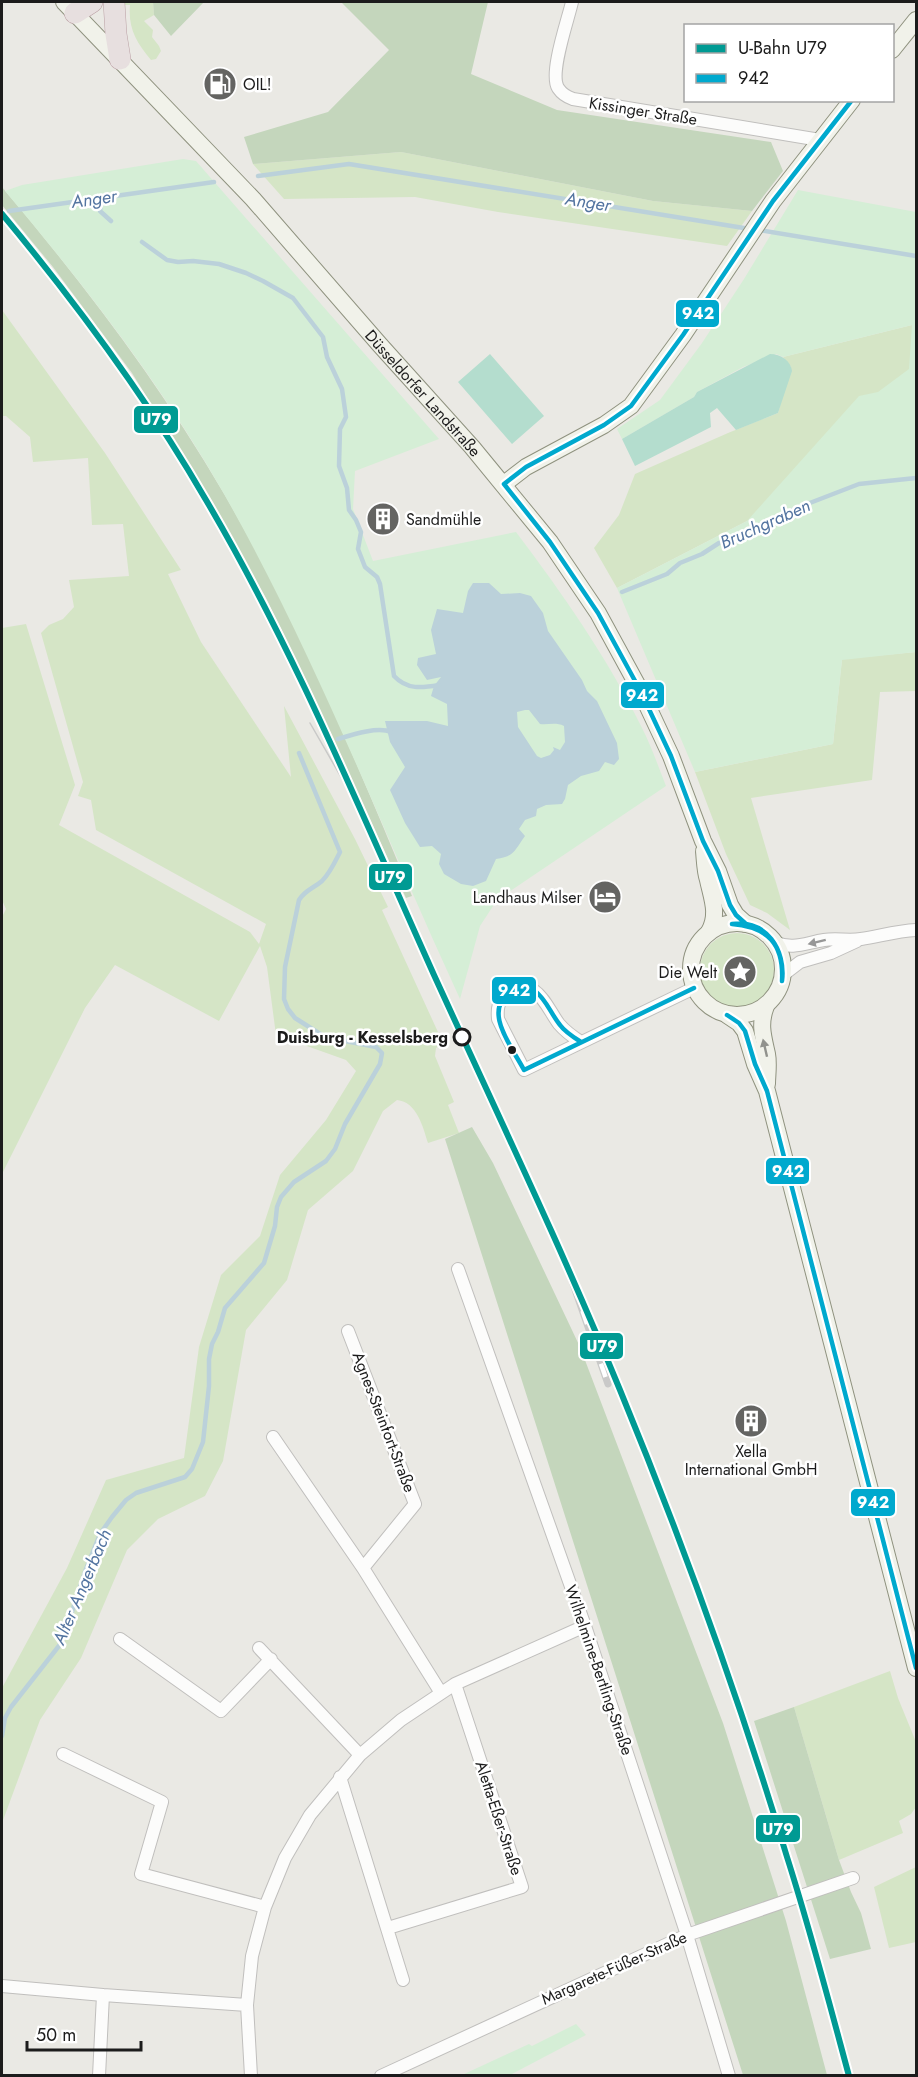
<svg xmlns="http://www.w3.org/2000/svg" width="918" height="2077" viewBox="0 0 918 2077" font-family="Jost,sans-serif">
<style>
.grass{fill:#d5e5c6}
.forest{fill:#c4d6bc}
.park{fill:#d5eed6}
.pitch{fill:#b4ddce}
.water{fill:#bbd1da;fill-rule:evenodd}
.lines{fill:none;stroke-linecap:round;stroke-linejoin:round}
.stream{stroke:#bbd1da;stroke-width:4.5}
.street-casing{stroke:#c0bfbd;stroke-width:14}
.secondary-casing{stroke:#8f927f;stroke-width:18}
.highway-casing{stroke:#bba0a5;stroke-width:22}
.street{stroke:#fcfcfb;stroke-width:12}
.secondary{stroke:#f1f2ea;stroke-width:16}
.highway{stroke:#e7dfdf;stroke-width:21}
.tram{stroke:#c9c9c8;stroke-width:1.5}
.rail-casing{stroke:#c9c9c8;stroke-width:7}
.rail{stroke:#fff;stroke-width:4.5;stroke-dasharray:14;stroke-linecap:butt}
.bus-1-casing{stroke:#fff;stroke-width:9}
.bus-1{stroke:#00a9ce;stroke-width:4.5}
.metro-1-casing{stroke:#fff;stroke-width:10}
.metro-1{stroke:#009a93;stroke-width:6}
.oneway{fill:#979797}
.oneway2{fill:#91928d}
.stop-dot{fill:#fff;stroke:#1c1c1c;stroke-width:3}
.bus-dot{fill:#1c1c1c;stroke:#fff;stroke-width:2}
.labels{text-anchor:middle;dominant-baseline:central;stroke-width:5;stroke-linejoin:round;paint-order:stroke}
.poi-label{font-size:16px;fill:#1c1c1c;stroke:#fff;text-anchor:start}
.street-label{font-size:16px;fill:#1c1c1c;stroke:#fff}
.stop-label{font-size:16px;font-weight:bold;fill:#1c1c1c;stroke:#fff;text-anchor:end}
.water-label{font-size:18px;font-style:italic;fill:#5374a0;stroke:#fff}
.line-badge{stroke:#fff;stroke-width:2}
.badge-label{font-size:16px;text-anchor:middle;font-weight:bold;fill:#fff}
</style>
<rect width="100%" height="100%" fill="#eae9e4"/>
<path class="grass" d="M122,2H153L154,15L144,21L153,30L152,37L159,46L161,51L156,59L151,60C136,42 128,28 130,5H121Z
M401,152L653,201L752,211L727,246L498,212L415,197L284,199L253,164Z
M2,310L105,453L181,570L168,574L201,642L291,777L284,706L355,839L388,907L382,910L443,1043L436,1048L435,1056L454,1102L448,1105L459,1133L428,1143C423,1127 417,1102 397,1100L383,1111L353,1171L308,1210L287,1280L246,1330L223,1461L205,1496L158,1519L127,1550L81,1658L40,1720L2,1823V1688L67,1568L106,1480L184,1458L199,1347L221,1275L260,1236L280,1175L326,1120L356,1071L346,1060L276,1035L267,967L260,946L219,1021L115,965L85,1008L2,1174V917L6,909L2,900V628L26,624L75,785L59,825L250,932L259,944L266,924L96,830L91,800L78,796L83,782L41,633L49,625L63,619L74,607L69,580L129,576L123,524L92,525L88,458L33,462L30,437L6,416H2Z
M912,325L916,468L747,521L617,588L594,548L619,515L635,474L728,433L778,413L791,367L783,357Z
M916,652V691L880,692L872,780L751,798L790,930L767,913L750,905L726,854L695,772L833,744L842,659Z
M700 970a37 37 0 1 1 74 0a37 37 0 1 1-74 0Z
M890,1671L898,1698L916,1742V1807L911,1814L899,1821L903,1833L839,1860L794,1707Z
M916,1867V1942L889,1948L874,1887Z"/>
<path class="forest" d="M153,2H204L171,36L154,15Z
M341,2H488L471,74L557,110L771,142L783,171L752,211L653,201L401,152L253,164L244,137L328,112L389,50Z
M2,187C83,283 159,383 223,492C298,620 355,759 412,896L406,898L309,686L266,598L210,499L132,373L53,267L2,205Z
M472,1127L493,1163L580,1347L723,1723L786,1921L827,2075H743L445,1139Z
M794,1707L839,1860L851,1892L861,1913L871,1949L830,1959L754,1721Z"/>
<path class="park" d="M183,159L196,161L439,439L355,471L353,509L373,561L516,532C562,593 607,657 641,726C651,745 658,766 666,786L497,900L480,926L460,999C382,830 316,656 224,494C162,385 85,286 5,191L22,185Z
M798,190L916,212V652L842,660L833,744L695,772L617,588L747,521L859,396L878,392L909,369L912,325L783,357L776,354L743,367L697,392L694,397L622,439L617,429L660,400L702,343L744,279Z
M576,2024L586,2035L510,2075H462L529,2044L532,2046Z"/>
<path class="pitch" d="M490,354L544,416L512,444L458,382Z
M770,354C781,354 791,361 792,371L778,413L736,430L717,408L710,413L711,427L635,466L622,439L694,397L697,392Z"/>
<path class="water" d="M473,583H489L501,594L520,593L531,596L543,613L548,631L582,680L587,691L597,701L617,743L619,759L614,765L605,762L599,771L581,776L568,785L565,799L562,804L546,805L537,809L536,816L525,820L519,829L525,836C515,850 514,857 496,859L486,881L473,886L461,884L444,874L439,864L441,854L432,846L420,847L405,823L390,790L405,767L390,742L385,721H427L448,726L447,704L431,696L434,686L441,677L427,680L417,665L418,658L436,654L431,630L437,609L463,613L468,591ZM525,710H529L540,724C548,725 556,722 564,726L565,742L560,750L553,747L554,750L550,755L541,758L537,756L518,727L517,712Z"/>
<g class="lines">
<path class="stream" d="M258,176L349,164L750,229
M108,197L101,204L100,211L111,221
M9,211L214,182
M759,230L916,256
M142,242L167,260L178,262L193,261L219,264L246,273L263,281L293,298L323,337L327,357L342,389L346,417L340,429L339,466L347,488L349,510L356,520L361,532L358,549L365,567L377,577L380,584L394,676C407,690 422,688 439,685
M622,592L667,574L680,563L702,554L719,543L802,506L859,484L916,478
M338,739C351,735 378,726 391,732
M2,1736L5,1718L11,1707L62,1642L86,1569L100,1534L112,1517L126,1500L136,1493L185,1477L192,1469L203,1442L209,1386V1359L212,1344L218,1332L225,1308L264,1263L275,1226L277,1207L281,1197L294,1182L326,1161L335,1149L345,1124L380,1064L382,1053L376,1047L325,1037L295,1018L288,1009L284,999L285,967L299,900C305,890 314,888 322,881C330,873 335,862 340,852L299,753"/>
<defs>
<path id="street" d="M572,2C568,20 549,73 558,88C562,94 567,97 573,99L820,140
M774,942C793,950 805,943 824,940C836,938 849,941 861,939C880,936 897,931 916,930
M783,975L800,962L831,953L857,941
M581,1042C573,1037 565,1031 559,1024C546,1007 536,973 507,994C498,1001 497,1008 498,1019L524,1070L694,988
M458,1269L585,1626L687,1935L729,2076
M348,1331L415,1504L363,1568
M273,1437L363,1568L441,1693
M120,1639L221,1711L271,1659
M259,1648L360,1755
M63,1754L162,1802L141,1874L265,1907
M340,1777L403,1980
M388,1928L522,1887L455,1684
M2,1986L103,1995
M99,2076L103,1995L247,2005
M251,2076L247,2005L252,1956L265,1907L285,1858L310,1815L360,1755L401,1720L455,1684L585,1626
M381,2076L687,1935L853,1878"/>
<g id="secondary">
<path id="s1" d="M64,2L253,199L380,345L472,447L550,542L598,613L640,690L671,756L703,841L718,871L730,905L736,915L746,924"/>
<path d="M892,50L916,20"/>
<path d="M504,484L526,467L604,425L631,406L683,335L773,201L852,100"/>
<path d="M704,851C705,861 705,871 708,880C712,899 719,914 709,932"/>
<circle cx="737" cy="969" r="46"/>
<path d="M766,1006C759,1024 763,1036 767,1054C769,1064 767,1075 767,1084"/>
<path d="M727,1015L739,1023L745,1031L755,1064L767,1091L916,1668"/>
</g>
<path id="highway" d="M114,2L116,34L120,59
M75,13L92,2"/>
</defs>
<use href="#street" class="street-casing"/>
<use href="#secondary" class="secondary-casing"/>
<use href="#highway" class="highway-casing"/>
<use href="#street" class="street"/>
<use href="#secondary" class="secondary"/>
<use href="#highway" class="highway"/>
<path class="tram" d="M310,723L360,810"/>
<defs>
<path id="rail" d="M564,1258L608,1384
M610,1368L620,1390"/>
</defs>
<use href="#rail" class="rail-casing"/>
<use href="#rail" class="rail"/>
<defs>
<path id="bus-1" d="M504,484L526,467L604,425L631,406L683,335L773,201L852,100
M504,484L550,542L598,613L640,690L671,756L703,841L718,871L730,905L736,915L746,924
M732,924C768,927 784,944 782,981
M732,924C766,919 786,950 782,981
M727,1015L739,1023L745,1031L755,1064L767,1091L916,1668
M524,1070L694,988
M524,1070C512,1047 480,1008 513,991C521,987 528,987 535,991C546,999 551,1014 560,1025C565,1032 573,1037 581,1042"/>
</defs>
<use href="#bus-1" class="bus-1-casing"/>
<use href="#bus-1" class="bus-1"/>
<defs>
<path id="metro-1" d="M2,214C77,304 147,398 206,500C295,651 362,815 434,975C497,1113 562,1249 620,1390C683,1543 739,1698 787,1857C810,1929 829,2002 849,2076"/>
</defs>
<use href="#metro-1" class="metro-1-casing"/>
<use href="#metro-1" class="metro-1"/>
</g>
<defs><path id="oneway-solid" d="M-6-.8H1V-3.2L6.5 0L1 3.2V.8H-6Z" transform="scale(1.5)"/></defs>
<use class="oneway" href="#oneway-solid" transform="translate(817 942) rotate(166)"/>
<use class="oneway2" href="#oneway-solid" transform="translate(765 1048) rotate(-103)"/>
<defs>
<symbol id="fuel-disc" viewBox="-11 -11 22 22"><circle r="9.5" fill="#646462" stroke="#fff"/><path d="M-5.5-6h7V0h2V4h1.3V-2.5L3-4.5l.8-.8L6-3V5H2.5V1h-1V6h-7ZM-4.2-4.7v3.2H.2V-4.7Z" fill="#fff"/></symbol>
<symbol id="building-disc" viewBox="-11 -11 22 22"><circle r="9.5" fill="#646462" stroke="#fff"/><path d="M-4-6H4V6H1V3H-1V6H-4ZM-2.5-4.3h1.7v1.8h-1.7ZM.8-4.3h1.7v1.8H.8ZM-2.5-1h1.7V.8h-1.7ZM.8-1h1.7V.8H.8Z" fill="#fff"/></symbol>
<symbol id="hotel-disc" viewBox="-11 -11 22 22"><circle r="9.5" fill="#646462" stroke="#fff"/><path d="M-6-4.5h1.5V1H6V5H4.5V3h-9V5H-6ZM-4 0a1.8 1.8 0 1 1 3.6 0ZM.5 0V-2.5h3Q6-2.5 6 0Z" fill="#fff"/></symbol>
<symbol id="sight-disc" viewBox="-11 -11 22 22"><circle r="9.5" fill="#646462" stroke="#fff"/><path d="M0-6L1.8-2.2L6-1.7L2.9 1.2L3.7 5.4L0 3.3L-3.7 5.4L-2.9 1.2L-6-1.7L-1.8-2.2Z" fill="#fff"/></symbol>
</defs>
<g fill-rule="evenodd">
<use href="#fuel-disc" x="201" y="65" width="38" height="38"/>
<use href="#building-disc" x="364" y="500" width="38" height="38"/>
<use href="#hotel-disc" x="586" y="878" width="38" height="38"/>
<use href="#sight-disc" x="721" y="953" width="38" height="38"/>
<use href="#building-disc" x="732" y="1402" width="38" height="38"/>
</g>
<circle class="stop-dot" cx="462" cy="1037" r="8"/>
<circle class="bus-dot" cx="512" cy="1050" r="5"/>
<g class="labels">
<g class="poi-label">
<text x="243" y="84">OIL!</text>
<text x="406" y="519">Sandmühle</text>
<text x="582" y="897" text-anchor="end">Landhaus Milser</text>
<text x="717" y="972" text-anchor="end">Die Welt</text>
<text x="751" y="1451" text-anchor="middle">Xella<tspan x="751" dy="18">International GmbH</tspan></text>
</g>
<g class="street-label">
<text transform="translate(643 111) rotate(9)">Kissinger Straße</text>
<text stroke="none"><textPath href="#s1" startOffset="531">Düsseldorfer Landstraße</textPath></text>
<text transform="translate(384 1422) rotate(69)">Agnes-Steinfort-Straße</text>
<text transform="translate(599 1670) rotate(71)">Wilhelmine-Bertling-Straße</text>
<text transform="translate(499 1818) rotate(72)">Aletta-Eßer-Straße</text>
<text transform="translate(614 1968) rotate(-24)">Margarete-Füßer-Straße</text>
</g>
<g class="stop-label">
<text x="448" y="1037">Duisburg - Kesselsberg</text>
</g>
<g class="water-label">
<text transform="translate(94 199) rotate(-8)">Anger</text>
<text transform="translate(588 202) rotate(9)">Anger</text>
<text transform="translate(765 524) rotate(-24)">Bruchgraben</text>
<text transform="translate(82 1587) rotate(-67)">Alter Angerbach</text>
</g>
</g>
<g class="line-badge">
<rect x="675" y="299" width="45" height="29" rx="6" fill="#00a9ce"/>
<rect x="133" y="405" width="46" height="29" rx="6" fill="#009a93"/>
<rect x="620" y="681" width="45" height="28" rx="6" fill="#00a9ce"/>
<rect x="368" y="863" width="45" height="28" rx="6" fill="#009a93"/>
<rect x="491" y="976" width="46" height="29" rx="6" fill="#00a9ce"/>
<rect x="765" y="1157" width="45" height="28" rx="6" fill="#00a9ce"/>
<rect x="579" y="1332" width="45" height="28" rx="6" fill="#009a93"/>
<rect x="850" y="1488" width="46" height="29" rx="6" fill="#00a9ce"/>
<rect x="755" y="1814" width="46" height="29" rx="6" fill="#009a93"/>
</g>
<g class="badge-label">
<text x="698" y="319">942</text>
<text x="156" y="425">U79</text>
<text x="642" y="701">942</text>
<text x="390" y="883">U79</text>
<text x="514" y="996">942</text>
<text x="788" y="1177">942</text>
<text x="602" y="1352">U79</text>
<text x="873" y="1508">942</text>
<text x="778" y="1835">U79</text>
</g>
<rect width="918" height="2077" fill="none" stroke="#1c1c1c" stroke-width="6"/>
<rect x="684" y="24" width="210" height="78" fill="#ffffff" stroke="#a4a4a4" stroke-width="1.5"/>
<rect x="696" y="44" width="30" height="9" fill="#009a93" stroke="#a4a4a4" stroke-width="1.5"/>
<text x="738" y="54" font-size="18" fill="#1c1c1c">U-Bahn U79</text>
<rect x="696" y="74" width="30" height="9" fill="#00a9ce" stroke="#a4a4a4" stroke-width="1.5"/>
<text x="738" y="84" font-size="18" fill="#1c1c1c">942</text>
<path d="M27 2041v9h114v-9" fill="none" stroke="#1c1c1c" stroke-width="3"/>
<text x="36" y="2041" font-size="18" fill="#1c1c1c" stroke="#ffffff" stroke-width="4.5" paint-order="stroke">50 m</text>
</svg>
